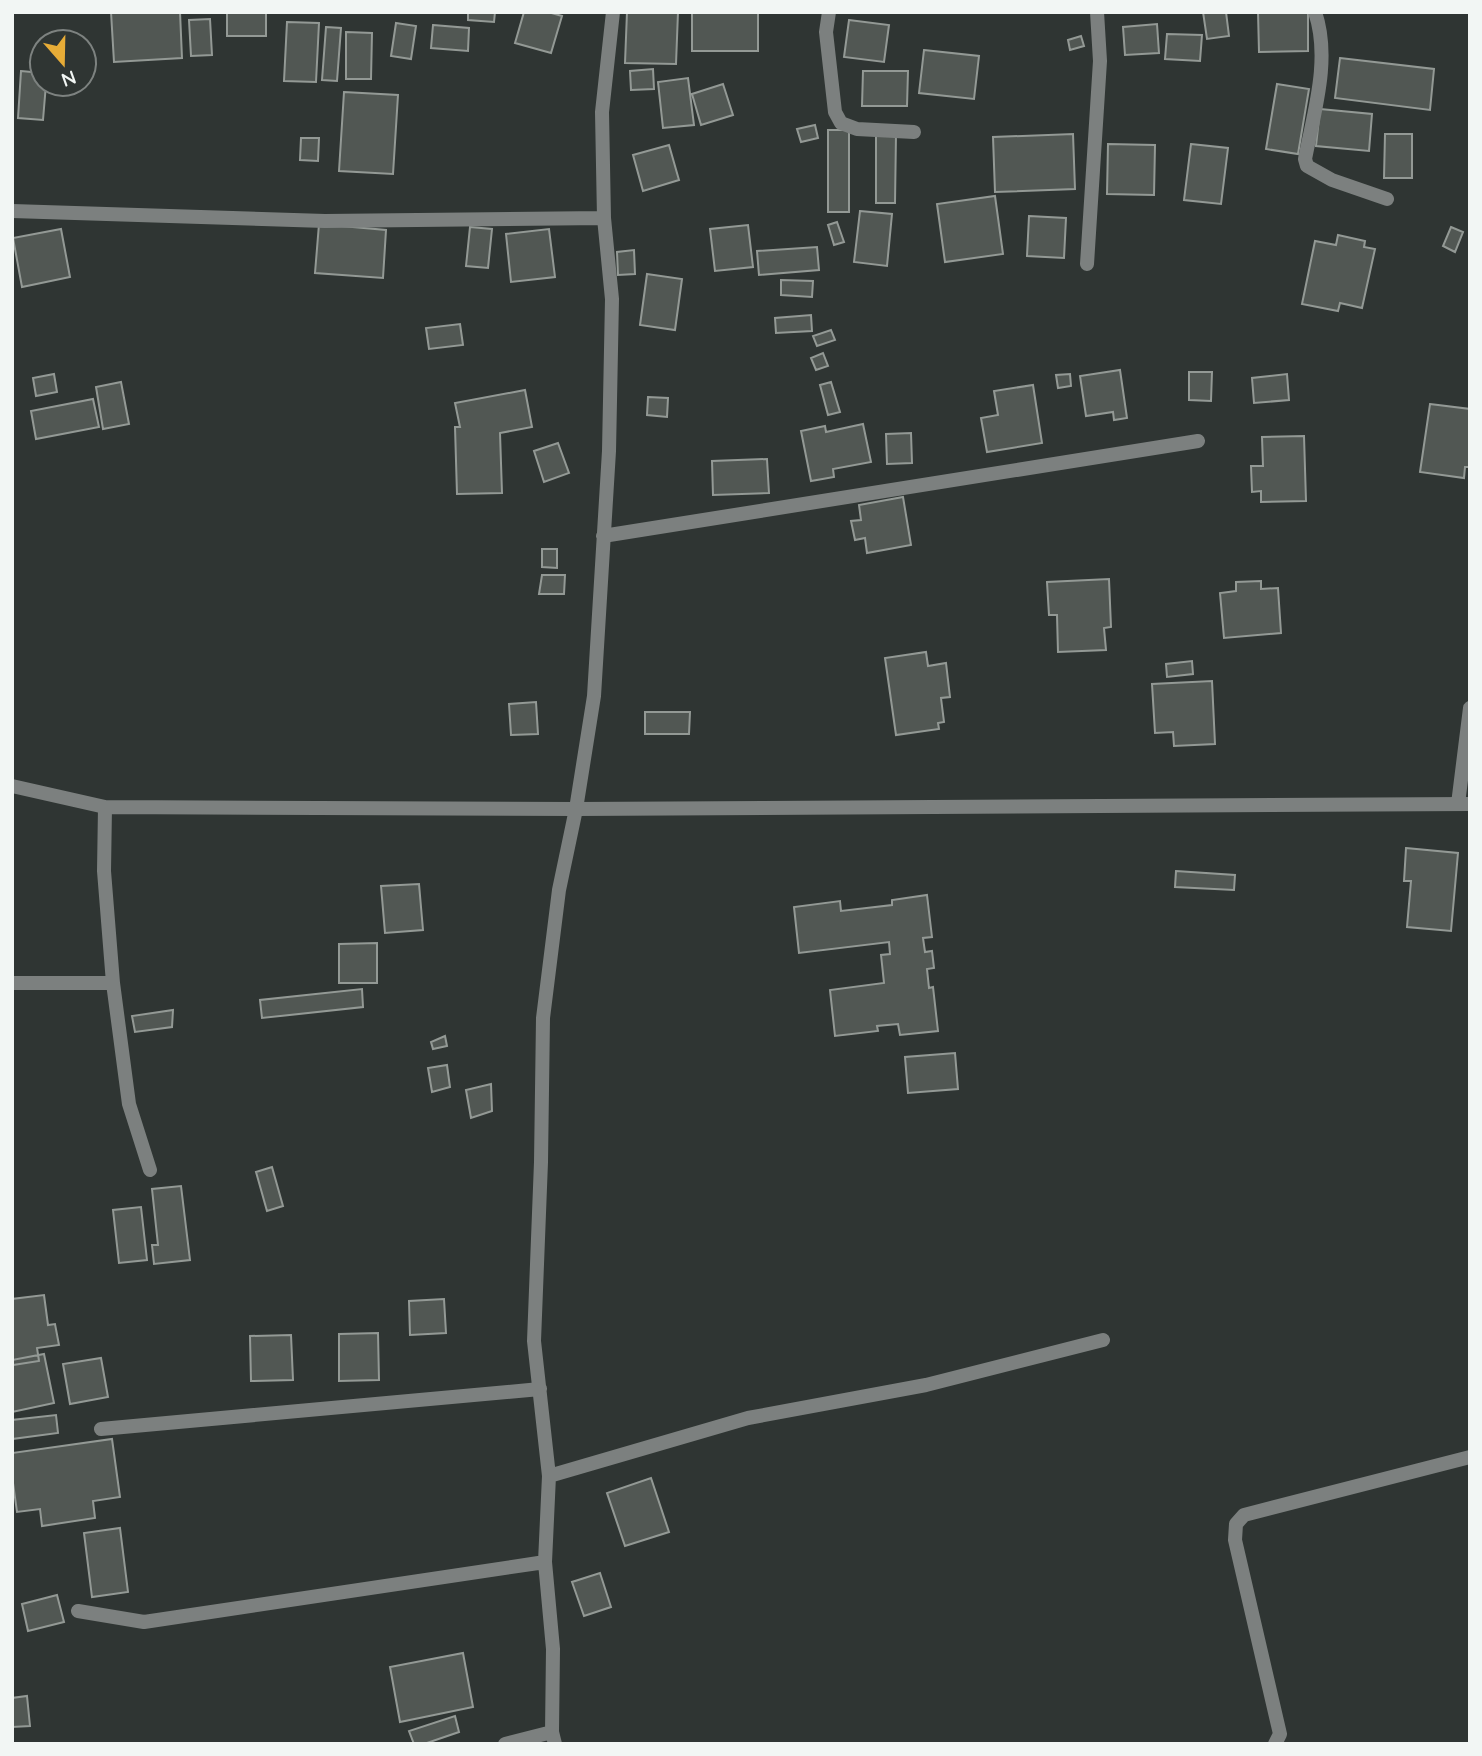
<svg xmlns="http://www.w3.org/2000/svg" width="1482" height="1756" viewBox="0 0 1482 1756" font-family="Quicksand,sans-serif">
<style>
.building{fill:#515753;stroke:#939995;stroke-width:2}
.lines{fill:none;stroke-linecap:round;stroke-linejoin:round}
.minor{stroke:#7c807f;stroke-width:14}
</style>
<rect width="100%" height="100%" fill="#2f3533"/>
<path class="building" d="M111,12H180L182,58L114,62Z
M227,12H266V36H227Z
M468,12H495L494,22L468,20Z
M524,12H548L562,16L551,53L515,43Z
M627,12H678L676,64L625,63Z
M692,12H758V51H692Z
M1203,12H1226L1229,36L1207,39Z
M1258,12H1308V51L1259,52Z
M210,19L212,55L191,56L189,20Z
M849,20L889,25L884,62L844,57Z
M287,22L319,23L316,82L284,81Z
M396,23L416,26L411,59L391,56Z
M1157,24L1159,53L1125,55L1123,27Z
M433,25L469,28L468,51L431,48Z
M326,27L341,28L337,81L322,80Z
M346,32L372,33L371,79H346Z
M1167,34L1202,35L1200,61L1165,59Z
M1081,36L1084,46L1070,50L1068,40Z
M924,50L979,56L974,99L919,93Z
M1340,58L1434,69L1430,110L1335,98Z
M653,69L654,89L631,90L630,71Z
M21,71L42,73V84H46L43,120L18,118Z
M863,71H908L907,106H862Z
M688,78L694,125L663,128L658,82Z
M723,84L733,115L701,125L692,94Z
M1277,84L1309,89L1298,154L1266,149Z
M344,92L398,95L393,174L339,171Z
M1320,109L1372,114L1369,151L1316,146Z
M815,125L818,138L801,142L797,129Z
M828,130H849V212H828Z
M876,134H896L895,203H876Z
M1073,134L1075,189L995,192L993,137Z
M1385,134H1412V178H1384Z
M301,138H319L318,161L300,160Z
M1108,144L1155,145L1154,195L1107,194Z
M1191,144L1228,148L1221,204L1184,200Z
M669,145L679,180L643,191L633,155Z
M995,196L1003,254L945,262L937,204Z
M860,211L892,214L887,266L854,262Z
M1029,216L1066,218L1064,258L1027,256Z
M837,222L844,242L834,245L828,225Z
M319,224L386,230L383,278L315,273Z
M748,225L753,267L715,271L710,229Z
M470,227L492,229L488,268L466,266Z
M1451,227L1463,232L1455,252L1443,246Z
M61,229L70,277L22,287L13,238Z
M549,229L555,277L511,282L506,234Z
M1338,235L1365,241L1364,247L1375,249L1362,308L1340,303L1338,311L1302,304L1315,241L1336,245Z
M817,247L819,270L759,275L757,251Z
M634,250L635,274L618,275L617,252Z
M647,274L682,279L675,330L640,325Z
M781,280L813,281L812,297L781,295Z
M811,315L812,331L776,333L775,318Z
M460,324L463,345L429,349L426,328Z
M831,330L835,340L817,346L813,336Z
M823,353L828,366L816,370L811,358Z
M1120,370L1127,418L1114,420L1113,412L1086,416L1080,376Z
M1189,372H1212L1211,401L1189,400Z
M54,374L57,392L36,396L33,378Z
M1070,374L1071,386L1058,388L1056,375Z
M1287,374L1289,400L1254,403L1252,378Z
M121,382L129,424L103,429L96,387Z
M831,382L840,412L828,415L820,385Z
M1033,385L1042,443L987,452L981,418L998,415L994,391Z
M525,390L532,427L500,433L502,493L457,494L455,427H460L455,403Z
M648,397L668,398L667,417L647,415Z
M93,399L99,427L36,439L31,411Z
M1430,404L1470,409V467H1465L1464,478L1420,472Z
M863,424L871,462L833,469L834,477L811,481L801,431L825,426L826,432Z
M911,433L912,463L887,464L886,434Z
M1304,436L1306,501L1261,502V491L1252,492L1251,466H1263L1262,437Z
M558,443L569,473L544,482L534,451Z
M767,459L769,493L713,495L712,461Z
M903,497L911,545L867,553L865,538L855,540L851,521L861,520L859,505Z
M542,549H557V568L542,567Z
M542,575H565L564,594H539Z
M1109,579L1111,627L1104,628L1106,650L1058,652L1057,615H1049L1047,582Z
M1261,581V589L1278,588L1281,633L1224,638L1220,593L1236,591V582Z
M926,652L928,666L946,663L950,697L941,698L944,722L938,723L939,729L896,735L885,658Z
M1192,661L1193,674L1167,677L1166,664Z
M1212,681L1215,744L1174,746L1173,732L1155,733L1152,684Z
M536,702L538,734L511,735L509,704Z
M645,712H690L689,734H645Z
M1406,848L1458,853L1451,931L1407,927L1411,881H1404Z
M1176,871L1235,875L1234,890L1175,887Z
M419,884L423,930L385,933L381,886Z
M927,895L932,937L923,938L925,952L932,951L934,968L927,969L929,988L933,987L938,1031L900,1035L898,1024L877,1026L878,1031L835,1036L830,990L884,983L881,955L890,954L889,942L799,953L794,907L840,901L841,911L892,905V900Z
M377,943V983H339V944Z
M362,989L363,1007L262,1018L260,1000Z
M173,1010L172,1027L135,1032L132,1016Z
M445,1036L447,1046L433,1049L431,1042Z
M955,1053L958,1089L908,1093L905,1057Z
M447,1065L450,1087L432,1092L428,1068Z
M491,1084L492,1111L471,1118L466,1090Z
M272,1167L283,1206L267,1211L256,1172Z
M181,1186L190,1260L154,1264L152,1245H158L152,1189Z
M141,1207L147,1260L119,1263L113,1210Z
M44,1295L48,1325L55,1324L59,1345L37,1348L39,1361L13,1365L12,1299Z
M444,1299L446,1333L410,1335L409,1301Z
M378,1333L379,1380L339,1381V1334Z
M291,1335L293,1380L251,1381L250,1336Z
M44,1354L54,1403L12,1412V1360Z
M101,1358L108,1397L70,1404L63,1364Z
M56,1415L58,1433L12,1439V1420Z
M112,1439L120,1497L93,1501L95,1518L42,1526L40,1509L17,1512L12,1476V1453Z
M651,1478L669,1532L625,1546L607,1493Z
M120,1528L128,1592L92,1597L84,1533Z
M600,1573L611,1607L584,1616L572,1582Z
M57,1595L64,1622L28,1631L22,1604Z
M463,1653L473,1707L400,1722L390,1667Z
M27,1696L30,1726L12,1727V1698Z
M455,1716L459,1732L424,1744H414L409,1731Z"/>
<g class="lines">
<path class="minor" d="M829,12L826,32L835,112L841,123L857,129L914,132
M1315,12C1331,59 1314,112 1305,159L1307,166L1332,180L1387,199
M12,211L325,221L604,218
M1087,264L1100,61L1097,12
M603,536L1198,441
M12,786L105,807L576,809L1470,804
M1458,804L1470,708
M12,983H113L104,871L105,807
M113,983L129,1104L150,1170
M101,1429L540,1389
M549,1476L748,1418L926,1385L1103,1340
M78,1611L144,1622L545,1562
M505,1744L552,1732
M555,1744L552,1732L553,1649L545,1562L549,1476L534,1341L541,1162L543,1018L559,890L576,809L594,696L609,451L612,299L604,218L602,112L613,12
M1275,1744L1280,1734L1235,1540L1236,1524L1244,1515L1470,1457"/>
</g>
<rect width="1482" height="1756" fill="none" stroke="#f2f6f4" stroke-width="28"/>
<g transform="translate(63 63) rotate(160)"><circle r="33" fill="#2f3533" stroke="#7d8280" stroke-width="2"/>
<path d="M0-5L12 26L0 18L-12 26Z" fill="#e7ac37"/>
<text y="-10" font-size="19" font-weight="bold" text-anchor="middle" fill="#f2f6f4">N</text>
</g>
</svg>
